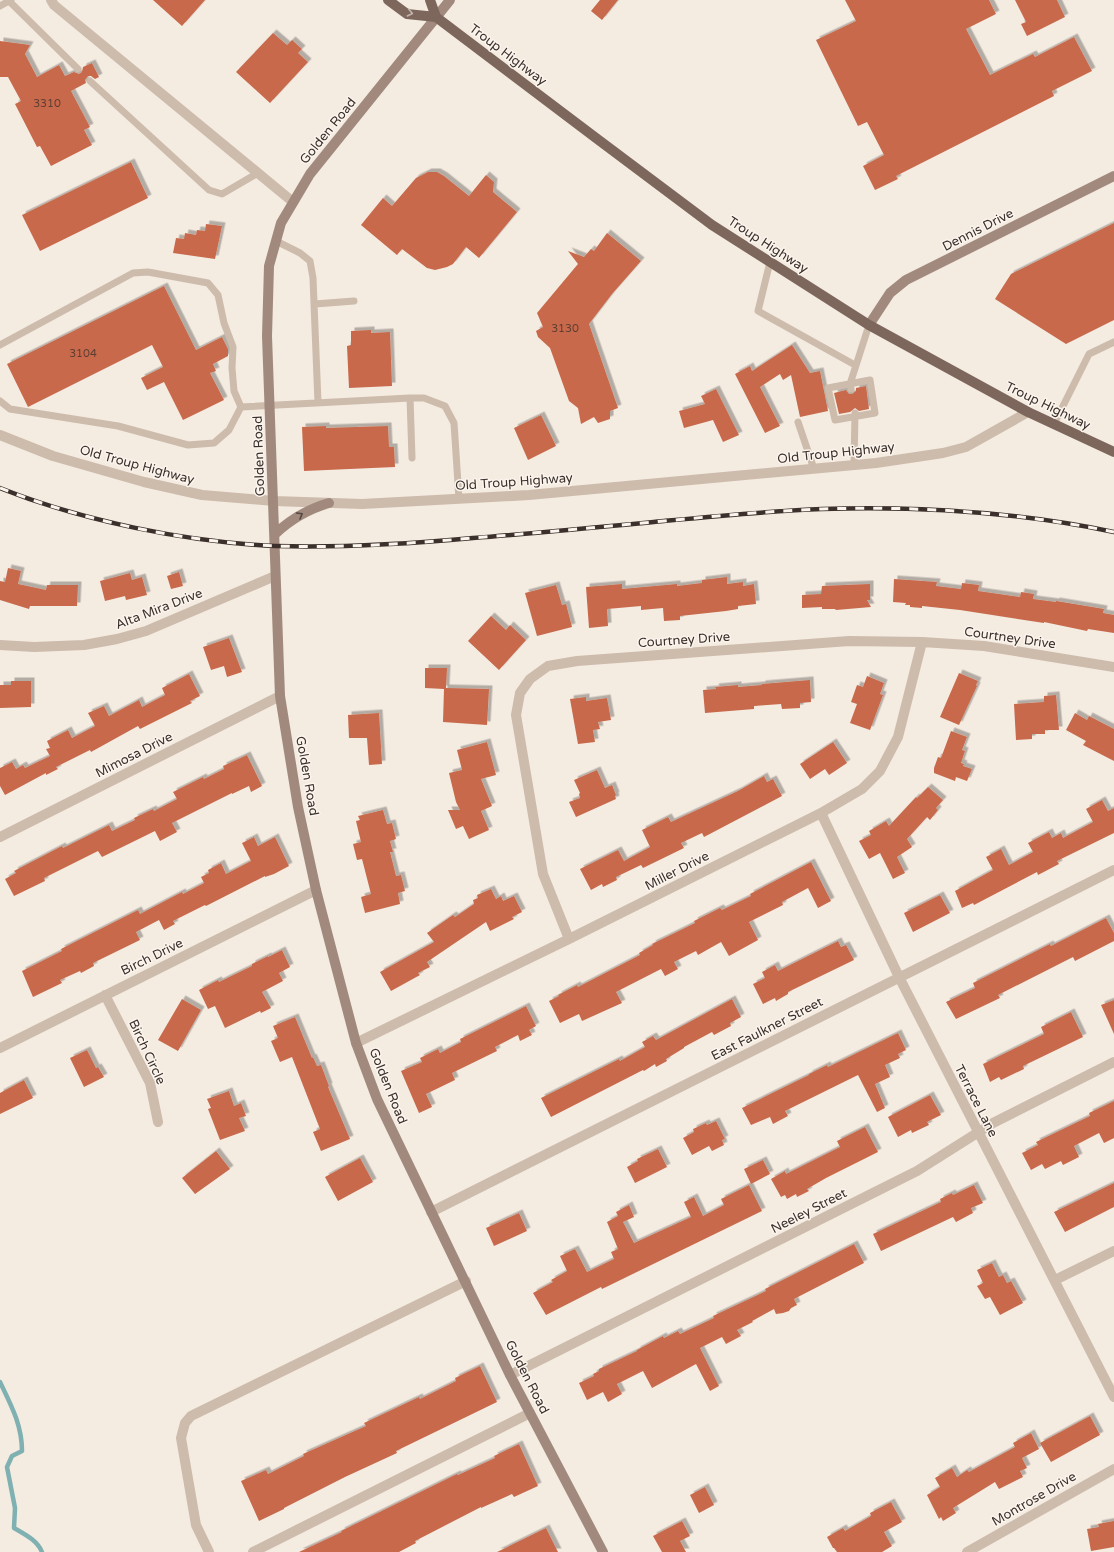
<svg xmlns="http://www.w3.org/2000/svg" width="1114" height="1552" viewBox="0 0 1114 1552" font-family="'Varela Round',sans-serif">
<style>
.lines{fill:none;stroke-linecap:round;stroke-linejoin:round}
.stream{stroke:#7fb0b2;stroke-width:4.5}
.building{fill:#c8694b;filter:url(#shadow)}
.lane{stroke:#cdbbac;stroke-width:7}
.street{stroke:#cdbbac;stroke-width:10}
.secondary{stroke:#a18a7d;stroke-width:10}
.primary{stroke:#7d675c;stroke-width:10}
.rail-casing{stroke:#3b302b;stroke-width:4.5}
.rail{stroke:#fbf5ee;stroke-width:3;stroke-dasharray:9;stroke-linecap:butt}
.oneway{stroke:#c2b5ac}
.oneway2{stroke:#544640}
.labels{text-anchor:middle;dominant-baseline:central;stroke-width:3;stroke-linejoin:round;paint-order:stroke}
.number-label{font-size:11px;fill:#5e3e33}
.street-label{font-size:13px;fill:#3b302b;stroke:#fbf5ee}
</style>
<defs>
<filter id="shadow"><feDropShadow dx="3.5" dy="-3.5" stdDeviation="0" flood-color="#0004"/></filter>
</defs>
<rect width="100%" height="100%" fill="#f4ebe1"/>
<g class="lines">
<path class="stream" d="M0,1382C11,1405 22,1425 22,1451L12,1456L7,1467L15,1508L14,1528C24,1534 37,1540 42,1552"/>
</g>
<path class="building" d="M153,0H205L182,26Z
M600,0H618L602,20L591,11Z
M845,0H989L996,14L966,29L990,75L1033,54L1035,57L1074,37L1092,71L1052,91L1054,96L896,176L898,179L875,190L863,166L884,155L867,122L858,126L816,40L856,21Z
M1015,0H1057L1065,17L1027,36L1021,24L1026,22Z
M273,33L287,45L292,40L302,49L298,53L308,62L270,103L236,72Z
M0,41L30,45L25,54L37,77L59,65L65,76L74,72L79,74L82,72L83,67L92,63L99,77L95,79L91,76H88L85,80L86,83L71,91L90,127L84,130L92,145L51,166L40,146L37,147L15,104L21,101L8,77H0Z
M131,162L148,198L40,251L22,215Z
M428,172H437L444,176L469,196L486,175L494,182L493,192L517,212L479,258L466,247L453,264L447,267L435,270L427,268L402,249L397,255L361,225L383,198L392,206L416,178Z
M1114,223V320L1066,344L995,299L1011,274Z
M206,224L222,226L215,259L173,253L176,238L184,239L185,233L196,235L197,230L205,231Z
M607,233L641,261L612,294L589,324L618,408L610,411V419L598,423L594,417L581,424L578,408L569,401L550,348L538,337L536,331L543,327L537,313L578,264L568,251L584,257L591,249L594,251Z
M164,286L196,350L222,337L228,349V356L213,364L216,371L210,373L224,400L183,420L164,382L147,390L141,378L163,367L152,345L28,407L7,364Z
M371,330V333L390,332L392,386L349,388L347,346L351,345V331Z
M792,345L810,373L820,371L828,411L800,417L791,375L783,380L780,374L760,387L780,426L765,433L735,374L750,366L752,371Z
M866,386L869,409L859,411L855,408L850,412L839,414L834,393L846,390L849,394H852L856,391V388Z
M716,389L739,435L723,442L713,420L684,428L679,411L705,404L701,396Z
M541,415L556,446L528,460L514,428Z
M326,426V428L388,426L389,447H394L395,467L304,471L302,427Z
M8,568L21,571L18,584L46,590L47,585H78L77,606H30L29,609L0,600V581L5,582Z
M179,572L183,586L171,589L167,576Z
M130,573L132,580L142,577L147,595L126,600L125,596L105,601L100,581Z
M727,577V584L743,582V586L754,584L756,604L738,606V609L726,611L680,616V620L664,621L663,608L641,610V606L607,609L608,626L589,628L586,587L622,584V589L677,584V586L702,583V580Z
M894,579L937,582L936,586L961,589L962,583L979,585L978,591L1020,597L1021,592L1034,594L1033,599L1056,602V601L1104,609L1103,613L1114,615V633L1088,629L1087,631L1044,622V623L960,610L922,606V608L910,607V605H905L906,603L893,602Z
M870,584V600H867L871,607L836,610L835,609H822V607L802,608V595L821,594L822,586Z
M556,585L562,605L566,604L572,627L537,636L525,593Z
M491,616L506,630L510,625L526,640L499,670L468,641Z
M229,638L242,672L227,677L224,666L211,670L203,647Z
M425,668H447L446,688L489,689L487,725L443,722L444,689L425,688Z
M959,673L978,681L976,685L977,686L959,725L940,717Z
M189,674L200,696L190,701L192,703L140,729L138,726L91,752L90,750L56,767L58,769L46,775V773L5,795L0,786V768L12,762L16,769L23,765L25,768L50,756L46,749L50,748L47,741L68,730L72,738L95,726L88,713L104,706L109,716L139,700L142,707L165,695L162,688Z
M867,676L884,683L880,694L883,695L870,730L850,723L857,704L851,702L857,685L863,687Z
M810,680L811,702L800,703V708L782,709L781,704L754,706V709L705,713L703,690L716,689L715,687L738,685V687L762,685V684Z
M11,681H31V707L0,708V685H11Z
M1056,695L1059,730H1045V734H1032V739L1016,740L1014,704L1044,702V696Z
M586,697V701L607,698L611,720L598,722L600,729L593,730L595,742L578,744L570,699Z
M379,713L382,764L369,765L367,738H349L348,715Z
M1075,713L1087,720L1089,716L1114,729V761L1083,745L1086,741L1066,730Z
M951,731L967,737L962,750L965,751L961,763L964,764L963,766L972,769L967,781L956,777L955,781L934,773V768L938,757L941,758Z
M487,742L496,775L481,779L492,806L481,811L489,830L469,839L463,826L456,829L448,810H460L456,802L449,773L462,770L457,750Z
M833,742L847,763L829,775L825,769L810,779L800,764Z
M247,755L262,786L251,792L249,786L232,794V793L172,823L177,832L160,841L155,831L102,857L98,851L44,878L45,881L14,896L5,879L16,873L14,871L62,846L63,848L109,825L112,831L135,820L134,818L153,809L154,811L177,799L173,792L203,777L204,779L224,769L223,766Z
M597,770L605,788L612,785L616,795L615,796L616,799L576,817L569,802L580,798L579,794L580,793L574,780Z
M764,776L767,782L773,779L782,796L704,837L702,833L681,843L684,848L643,868L641,865L616,877L617,880L603,887L602,884L591,890L580,869L618,850L624,861L650,847L642,830L668,817L671,822L738,791Z
M928,787L943,800L936,808L938,810L930,820L927,817L907,839L912,847L897,857L905,873L893,879L880,853L869,859L859,841L871,835L869,831L886,821L889,826L916,797L917,798Z
M1102,800L1108,811L1114,808V833L1057,861L1059,864L1038,875L1037,872L974,905L973,903L962,908L955,891L993,870L986,857L1001,849L1009,865L1033,852L1028,843L1049,832L1052,838L1061,833L1063,838L1093,822L1086,809Z
M383,810L387,824L392,823L396,839L390,841L393,852H390L396,876L401,875L405,891L398,893L400,904L365,913L361,897L371,894L362,859L357,860L353,844L361,842L356,821L360,820L358,816Z
M254,837L258,846L275,837L289,866L274,874L265,877V876L206,906L205,905L173,921L175,924L164,930L159,920L136,932L140,940L93,963L94,966L81,973L80,971L60,980L62,983L33,997L22,971L62,951L61,949L138,910L140,914L182,892L183,894L204,883L201,877L209,873L208,870L221,863L226,874L251,861L242,843Z
M811,862L831,901L818,908L808,888L782,902L783,905L749,922L758,940L729,956L721,942L698,955L696,951L674,962L678,969L665,976L661,969L616,992L622,1003L582,1021L579,1014L560,1023L549,1001L559,996L558,995L577,985L578,987L640,955L639,953L653,945L652,944L695,923L694,921L720,908L722,910L751,896L750,894Z
M491,889L496,899L501,896L503,901L514,896L522,912L512,917L514,919L490,931L486,922L427,962L430,967L418,973L420,975L391,991L380,972L434,942L427,933L453,915L455,917L474,904L473,900L478,898L477,895Z
M940,895L950,913L913,932L904,913Z
M1106,918L1114,933V941L1075,961L1073,957L998,995L1000,998L956,1019L946,1002L975,988L973,983L1050,944L1051,946Z
M838,941L841,947L846,945L854,960L788,992V994L776,1001L775,998L763,1004L753,984L765,978L762,972L775,965L778,971Z
M282,950L290,967L279,973L283,981L262,992L271,1008L261,1013L260,1011L225,1028L215,1006L208,1009L199,990L218,980L219,982L252,966V964L268,956V957Z
M182,999L201,1010L178,1051L158,1040Z
M732,999L741,1017L730,1023L731,1026L714,1035L712,1032L684,1047V1048L666,1059L667,1061L656,1067L655,1064L644,1071L643,1070L551,1117L541,1098L619,1059L620,1061L645,1047L642,1042L653,1036L656,1040Z
M1114,1000V1034L1101,1005Z
M526,1006L536,1026L529,1030L532,1035L520,1041L518,1035L495,1047L497,1051L452,1073L455,1080L426,1094L432,1107L419,1113L401,1071L422,1062L420,1058L438,1049L440,1053L461,1042L460,1039Z
M1071,1012L1083,1037L1023,1066L1024,1069L1001,1080L999,1077L990,1082L983,1064L1044,1034L1041,1027Z
M295,1017L312,1058L313,1057L317,1066L321,1065L329,1086L328,1087L350,1139L321,1151L313,1132L320,1129L292,1057L280,1062L271,1041L278,1038L273,1026Z
M898,1033L906,1050L898,1054L900,1058L885,1065L890,1077L875,1084L885,1108L877,1112L858,1075L785,1111L788,1116L773,1124L770,1117L751,1125L742,1108L809,1075V1074L827,1065L828,1067Z
M87,1050L96,1068L98,1067L104,1077L84,1087L70,1058Z
M24,1080L33,1098L0,1114V1093Z
M229,1091L234,1106L241,1103L246,1116L239,1118L245,1131L220,1140L208,1109L211,1108L207,1099Z
M930,1095L941,1115L927,1122L929,1125L912,1133L911,1130L898,1137L888,1117Z
M1114,1101V1138L1104,1143L1099,1133L1074,1146L1079,1157L1063,1165L1061,1161L1045,1169L1042,1164L1031,1170L1022,1153L1038,1145L1036,1142L1090,1116L1089,1113Z
M716,1121L725,1139L722,1140L724,1145L712,1151L709,1146L692,1155L683,1138L694,1132L693,1129L706,1123L707,1125Z
M865,1127L878,1152L826,1178L807,1189L809,1191L797,1197L796,1194L787,1199L785,1195L781,1197L771,1179L785,1171L786,1174L840,1147L837,1141Z
M658,1149L667,1167L635,1183L627,1167L638,1161L637,1159Z
M216,1151L230,1169L195,1194L182,1178Z
M360,1158L373,1182L338,1201L325,1177Z
M763,1160L770,1174L751,1184L744,1169Z
M1114,1183V1207L1065,1232L1054,1212Z
M749,1185L762,1211L602,1289L601,1287L546,1315L533,1293L553,1282L551,1280L567,1271L560,1256L575,1249L587,1272L614,1259L611,1252L618,1249L607,1222L618,1216L616,1212L629,1205L634,1217L623,1222L634,1243L691,1217L684,1202L694,1197L703,1216L724,1205L721,1199Z
M974,1185L983,1203L971,1208L973,1213L956,1222L953,1217L881,1251L873,1234L941,1202L940,1199L952,1193L953,1195Z
M519,1213L527,1231L494,1246L486,1228Z
M854,1244L864,1263L794,1299L797,1305L791,1308L789,1311L783,1313L776,1314L774,1309L752,1321L753,1322L737,1330L741,1336L726,1344L722,1337L700,1348L719,1386L710,1391L696,1364L652,1388L643,1371L617,1384L622,1394L608,1402L603,1392L587,1400L579,1383L594,1376L593,1374L599,1371V1369L637,1351V1350L663,1336L664,1338L678,1331L680,1334L714,1318L713,1316L766,1291L765,1289Z
M992,1263L999,1277L1003,1275L1007,1283L1011,1281L1023,1303L1000,1315L990,1297L985,1299L977,1286L983,1283L977,1270Z
M480,1366L497,1402L396,1451L397,1453L345,1477L284,1508V1509L259,1521L241,1481L266,1470L268,1474L304,1456L303,1454L366,1426L364,1423L419,1397L420,1399L456,1381L455,1378Z
M1090,1416L1100,1435L1051,1462L1040,1443Z
M1031,1433L1039,1449L1022,1458L1027,1468L1020,1471L1023,1477L999,1489L995,1482L953,1508L956,1513L943,1521L941,1517L939,1519L927,1495L940,1487L935,1478L952,1468L957,1477L967,1470L969,1472L1015,1447L1013,1443Z
M519,1444L538,1486L514,1497L512,1494L481,1508V1507L415,1541L416,1543L399,1552H299L342,1532L341,1531L457,1474L458,1475L495,1458L494,1456Z
M705,1487L714,1505L699,1513L690,1495Z
M891,1502L902,1522L884,1532L892,1546L882,1552H837L834,1548H833L827,1537L843,1528L845,1531L871,1516L870,1513Z
M682,1521L690,1536L680,1541L686,1552H662L653,1536Z
M1114,1521V1547L1091,1551L1087,1529L1099,1527L1098,1524Z
M546,1528L558,1552H497Z"/>
<g class="lines">
<path class="lane" d="M11,0L9,1L78,69
M0,6L9,1
M90,81L209,190L222,194L258,173
M276,241L300,253L310,261L313,278L318,403
M770,262L758,311L855,365
M315,304L354,301
M0,345L133,273L148,272L208,283L218,295L224,323L233,347L232,368L234,391L241,407L229,430L214,443L188,445L118,426L10,409L0,401
M870,380L875,413L835,420L828,388Z
M851,389L850,384L869,325
M241,407L410,398
M798,422L814,469
M1054,424L1089,354L1114,342
M412,458L410,398H424L445,406L454,423L459,499
M854,465L855,413"/>
<path class="street" d="M51,0L54,5L293,202
M0,435L53,456L144,482L202,495L274,501L362,504L529,495L876,463L943,453L966,447L1028,412
M0,645L34,647L84,645L117,639L146,631L275,576
M821,813L899,977L1114,1397
M0,837L280,696
M569,939L543,874L516,715L520,693L530,679L548,666L577,661L849,641L922,642L984,646L1114,667
M105,995L150,1083L158,1122
M356,1043L569,939L821,813L862,789L880,771L898,737L922,642
M0,1048L316,890
M431,1212L1114,870
M1055,1280L1114,1251
M510,1375L917,1171L993,1123L1114,1062
M209,1552L196,1525L181,1438L185,1423L191,1416L466,1281
M253,1552L530,1413
M967,1552L1114,1469"/>
<path class="secondary" d="M450,0L310,174L281,223L269,266L267,336L280,696L298,807L316,890L356,1043L377,1099L510,1375L603,1552
M869,325L890,293L906,280L1114,176
M275,534C291,519 308,509 329,503"/>
<path class="primary" d="M388,0L407,14L436,17
M430,0L436,17L596,138L712,225L869,325L1028,412L1114,452"/>
<defs>
<path id="rail" d="M0,488C83,521 186,542 275,546C341,548 407,544 473,538C537,533 600,527 664,521C717,516 769,511 822,509C919,506 1018,512 1114,532"/>
</defs>
<use href="#rail" class="rail-casing"/>
<use href="#rail" class="rail"/>
</g>
<defs><path id="oneway-chevron" d="M-2-3.5L2.5 0L-2 3.5" fill="none" stroke-width="1.6" stroke-linecap="round" stroke-linejoin="round"/></defs>
<use class="oneway" href="#oneway-chevron" transform="translate(410 13) rotate(13)"/>
<use class="oneway2" href="#oneway-chevron" transform="translate(300 515) rotate(-30)"/>
<g class="labels">
<g class="number-label">
<text x="47" y="103">3310</text>
<text x="565" y="328">3130</text>
<text x="83" y="353">3104</text>
</g>
<g class="street-label">
<text transform="translate(508 55) rotate(37)">Troup Highway</text>
<text transform="translate(328 131) rotate(-51)">Golden Road</text>
<text transform="translate(978 230) rotate(-27)">Dennis Drive</text>
<text transform="translate(768 245) rotate(33)">Troup Highway</text>
<text transform="translate(1048 406) rotate(26)">Troup Highway</text>
<text transform="translate(836 453) rotate(-6)">Old Troup Highway</text>
<text transform="translate(259 456) rotate(-92)">Golden Road</text>
<text transform="translate(137 465) rotate(15)">Old Troup Highway</text>
<text transform="translate(514 482) rotate(-4)">Old Troup Highway</text>
<text transform="translate(159 609) rotate(-21)">Alta Mira Drive</text>
<text transform="translate(1010 638) rotate(8)">Courtney Drive</text>
<text transform="translate(684 640) rotate(-4)">Courtney Drive</text>
<text transform="translate(134 755) rotate(-27)">Mimosa Drive</text>
<text transform="translate(307 776) rotate(80)">Golden Road</text>
<text transform="translate(677 871) rotate(-27)">Miller Drive</text>
<text transform="translate(152 957) rotate(-26)">Birch Drive</text>
<text transform="translate(767 1029) rotate(-27)">East Faulkner Street</text>
<text transform="translate(147 1052) rotate(65)">Birch Circle</text>
<text transform="translate(388 1086) rotate(68)">Golden Road</text>
<text transform="translate(976 1101) rotate(63)">Terrace Lane</text>
<text transform="translate(809 1211) rotate(-27)">Neeley Street</text>
<text transform="translate(527 1377) rotate(63)">Golden Road</text>
<text transform="translate(1034 1499) rotate(-30)">Montrose Drive</text>
</g>
</g>
</svg>
